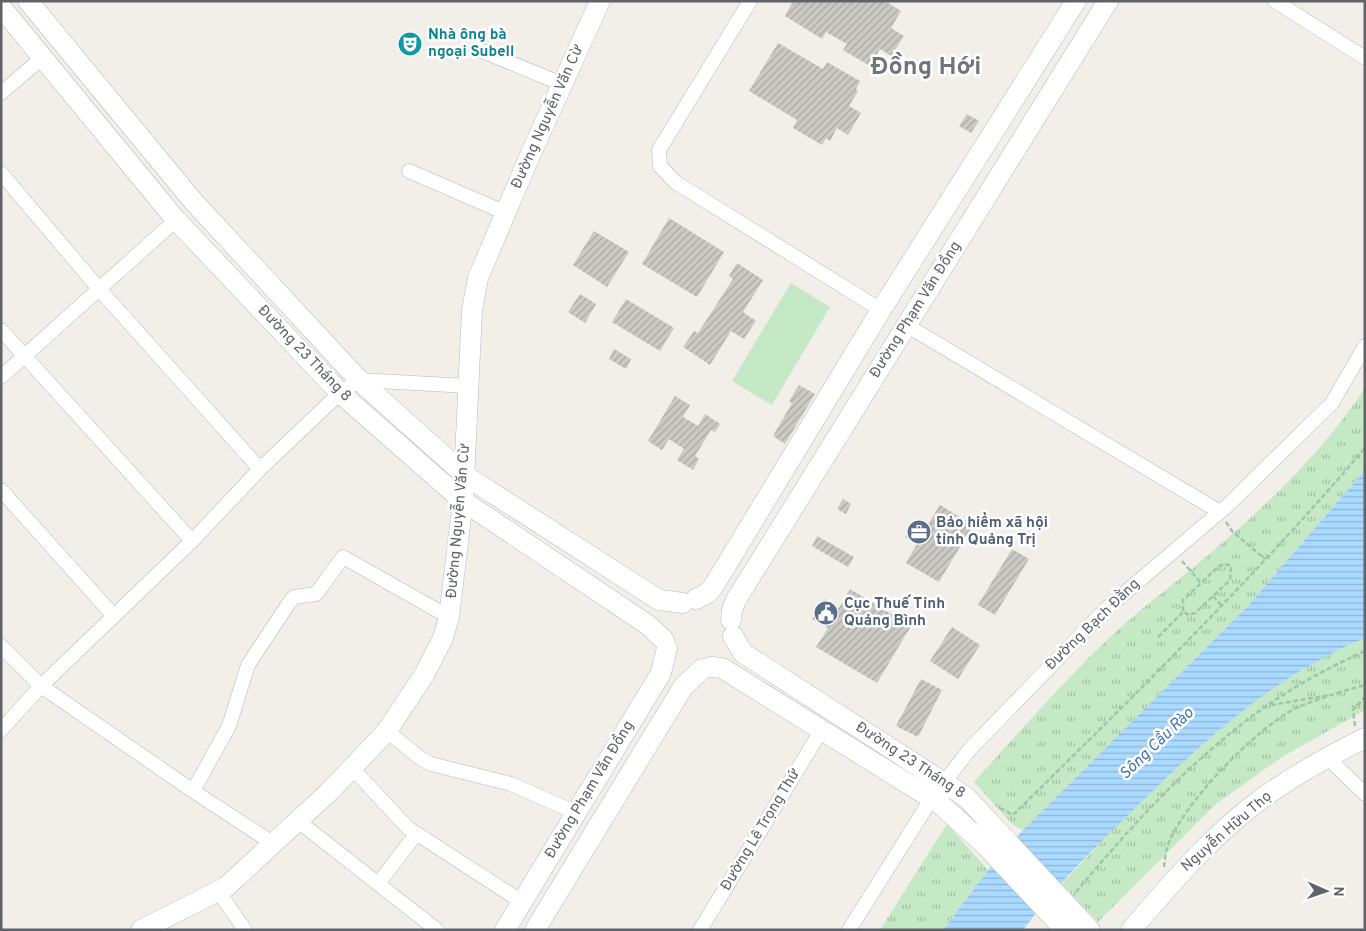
<svg xmlns="http://www.w3.org/2000/svg" width="1366" height="931" viewBox="0 0 1366 931" font-family="Overpass,sans-serif">
<style>
.grass{fill:#c5e8c5}
.park{fill:url(#park-tufts)}
.water{fill:url(#water-rules)}
.building{fill:url(#building-hatch)}
.lines{fill:none;stroke-linecap:round;stroke-linejoin:round}
.street-casing{stroke:#b5b8bc;stroke-width:15}
.secondary-casing{stroke:#b6babf;stroke-width:21}
.path{stroke:#9cc7a9;stroke-width:2.5;stroke-dasharray:5 2.5;stroke-linecap:butt}
.street{stroke:#fff;stroke-width:14}
.secondary{stroke:#fff;stroke-width:20}
.labels{text-anchor:middle;dominant-baseline:central;stroke-width:5;stroke-linejoin:round;paint-order:stroke}
.culture-label{font-size:15px;font-weight:bold;fill:#0d838f;stroke:#fff;text-anchor:start}
.street-label{font-size:15px;fill:#5f6368;stroke:#fff}
.service-label{font-size:15px;font-weight:bold;fill:#4e5e75;stroke:#fff;text-anchor:start}
.water-label{font-size:16px;font-style:italic;fill:#4174aa;stroke:#fff}
.town-label{font-size:25px;font-weight:bold;fill:#70757a;stroke:#fff}
</style>
<defs>
<pattern id="park-tufts" width="24" height="20" patternUnits="userSpaceOnUse" patternTransform="scale(1.25)"><rect width="24" height="20" fill="#c5e8c5"/><path d="M3 7l-1-3M5 7V3M7 7l1-3M15 17l-1-3M17 17v-4M19 17l1-3" fill="none" stroke="#a3c0a4"/></pattern>
<pattern id="water-rules" width="6" height="5" patternUnits="userSpaceOnUse" patternTransform="scale(1.25)"><rect width="6" height="5" fill="#aadaff"/><path d="M0 2.5h6" fill="none" stroke="#8eb4d2"/></pattern>
<pattern id="building-hatch" width="6" height="6" patternUnits="userSpaceOnUse" patternTransform="scale(1.25)"><rect width="6" height="6" fill="#cccac5"/><path d="M-1 1l2-2M0 6l6-6M5 7l2-2" fill="none" stroke="#a9a8a4"/></pattern>
</defs>
<rect width="100%" height="100%" fill="#f1efe8"/>
<path class="grass" d="M791,283L830,307L772,405L732,381Z"/>
<path class="park" d="M1365,388V470L1246,608L1023,830L1012,824L974,782C1021,730 1068,676 1120,628C1148,603 1179,580 1207,556C1266,506 1322,453 1365,388Z
M1365,638V710L1282,757L1216,804L1098,922L1062,884C1150,789 1243,688 1365,638Z
M947,824L988,870L943,930H880Z"/>
<path class="water" d="M1365,470V638C1270,677 1198,746 1126,817C1090,852 1053,889 1023,930H943L988,870L1023,830L1246,608Z"/>
<path class="building" d="M793,1H885L901,11L891,28L904,36L891,56L880,49L870,66L843,50L847,44L826,32L822,39L785,16Z
M778,43L823,69L827,62L860,81L856,89L858,91L849,106L861,113L848,135L837,128L830,141L826,138L822,145L793,128L797,120L749,91Z
M967,114L979,121L971,133L959,126Z
M669,218L724,252L697,297L642,264Z
M594,231L629,252L607,287L573,265Z
M737,263L763,280L743,312L756,321L744,339L731,331L710,365L683,347L694,331L698,333L733,279L729,276Z
M580,294L596,304L585,323L568,312Z
M626,299L674,328L660,351L612,322Z
M614,349L631,359L626,369L609,359Z
M799,385L815,394L785,444L773,436L792,403L789,401Z
M675,396L690,405L683,417L698,426L705,414L720,424L715,432L711,430L695,456L699,459L693,470L677,460L684,449L669,439L662,450L648,441Z
M843,499L851,504L846,514L837,509Z
M940,505L973,525L939,582L906,563L917,544L905,537L916,519L927,526Z
M817,536L854,557L848,567L812,546Z
M1012,549L1029,559L995,615L978,605Z
M850,589L911,626L877,683L816,647L828,628L812,619L824,599L839,608Z
M952,627L980,645L958,679L930,661Z
M921,679L942,690L918,737L896,726Z"/>
<g class="lines">
<defs>
<path id="street" d="M750,1L659,150L660,166L675,182L881,310
M1275,1L1365,58
M482,51L562,84
M1,93L42,58
M409,171L506,213
M1,173L100,290L260,469
M906,325L1220,512
M1,330L192,541
M1,377L176,220
M1,490L113,615
M1,646L41,686L193,791L274,844
M1,730L41,686L192,541L260,469L340,393L359,380L468,386
M387,731L420,758L431,764L511,784L577,813
M1328,758L1365,794
M352,768L408,828L522,902
M193,791L229,726L248,665L289,603L294,597L316,594L343,557L449,617
M298,821L437,930
M378,884L416,834
M218,891L245,930
M700,930L821,731
M849,930L932,798L970,749L1107,608L1227,506L1332,403L1365,346"/>
<path id="secondary" d="M28,1L193,201L359,380L466,476L659,600L683,603
M1,7L176,220L340,393L463,501L648,625L664,640
M696,599L708,593L713,587L881,310L1076,1
M731,620L732,610L736,600L1108,1
M733,636L743,653L966,797L1090,930
M711,667L722,668L730,673L939,803L983,843L1065,930
M141,930L226,887L329,792L387,731L424,675L443,638L449,617L463,501L472,310L478,278L528,160L600,1
M505,930L661,673L667,648
M535,930L683,687L702,669
M1131,930C1171,884 1211,836 1260,800C1292,776 1329,756 1365,738"/>
</defs>
<use href="#street" class="street-casing"/>
<use href="#secondary" class="secondary-casing"/>
<path class="path" d="M1226,522L1232,531L1265,559
M1182,561L1201,583
M1225,564L1231,566L1230,580L1195,613L1189,615L1183,612V600L1219,566Z
M1213,596L1222,606
M1158,637L1183,612
M1337,693L1365,685
M1271,705L1330,695
M1355,726L1353,710L1365,697
M1000,808L1013,815C1134,696 1255,577 1365,448
M1164,867C1165,861 1165,854 1167,848C1179,807 1259,725 1298,707C1310,702 1324,698 1337,693
M1076,892C1131,826 1192,759 1262,709C1294,686 1330,667 1365,651"/>
<use href="#street" class="street"/>
<use href="#secondary" class="secondary"/>
</g>
<defs>
<symbol id="theatre-disc" viewBox="-11 -11 22 22"><circle r="9.5" fill="#0f9aa8" stroke="#fff"/><path d="M-5-5.5Q0-4 5-5.5V0Q5 5 0 6Q-5 5-5 0ZM-3.3-2.5H-1v1.5H-3.3ZM1-2.5H3.3v1.5H1ZM-2.8 1Q0 5.5 2.8 1Z" fill="#fff"/></symbol>
<symbol id="office-disc" viewBox="-11 -11 22 22"><circle r="9.5" fill="#5c6f8a" stroke="#fff"/><path d="M-6-3h4V-5.5h4V-3h4V5H-6ZM-1-4.5V-3h2v-1.5ZM-6 0V1H6V0Z" fill="#fff"/></symbol>
<symbol id="civic-disc" viewBox="-11 -11 22 22"><circle r="9.5" fill="#5c6f8a" stroke="#fff"/><path d="M-.6-6.5H3V-4.5H.6V-3L4-1V1h2V6H-6V1h2V-1L-.6-3ZM-1.2 2.5V6h2.4V2.5Z" fill="#fff"/></symbol>
</defs>
<g fill-rule="evenodd">
<use href="#theatre-disc" x="396" y="30" width="28" height="28"/>
<use href="#office-disc" x="905" y="518" width="28" height="28"/>
<use href="#civic-disc" x="812" y="599" width="28" height="28"/>
</g>
<g class="labels">
<g class="culture-label">
<text x="428" y="35">Nhà ông bà<tspan x="428" dy="17">ngoại Subell</tspan></text>
</g>
<g class="street-label">
<text transform="translate(548 117) rotate(-66)">Đường Nguyễn Văn Cừ</text>
<text transform="translate(916 310) rotate(-58)">Đường Phạm Văn Đồng</text>
<text transform="translate(304 354) rotate(46)">Đường 23 Tháng 8</text>
<text transform="translate(459 521) rotate(-85)">Đường Nguyễn Văn Cừ</text>
<text transform="translate(1093 625) rotate(-44)">Đường Bạch Đằng</text>
<text transform="translate(910 761) rotate(33)">Đường 23 Tháng 8</text>
<text transform="translate(590 790) rotate(-59)">Đường Phạm Văn Đồng</text>
<text transform="translate(761 830) rotate(-59)">Đường Lê Trọng Thứ</text>
<text transform="translate(1227 832) rotate(-41)">Nguyễn Hữu Thọ</text>
</g>
<g class="service-label">
<text x="936" y="523">Bảo hiểm xã hội<tspan x="936" dy="17">tỉnh Quảng Trị</tspan></text>
<text x="844" y="604">Cục Thuế Tỉnh<tspan x="844" dy="17">Quảng Bình</tspan></text>
</g>
<g class="water-label">
<text transform="translate(1157 744) rotate(-44)">Sông Cầu Rào</text>
</g>
<g class="town-label">
<text x="926" y="68">Đồng Hới</text>
</g>
</g>
<rect width="1366" height="931" fill="none" stroke="#5f6368" stroke-width="5"/>
<g transform="translate(1326 891) rotate(92)" stroke="#ffffff" stroke-width="4" paint-order="stroke">
<path d="M0-4L9 19L0 12L-9 19Z" fill="#5f6368"/>
<text y="-8" font-size="14" font-weight="bold" text-anchor="middle" fill="#5f6368">N</text>
</g>
</svg>
